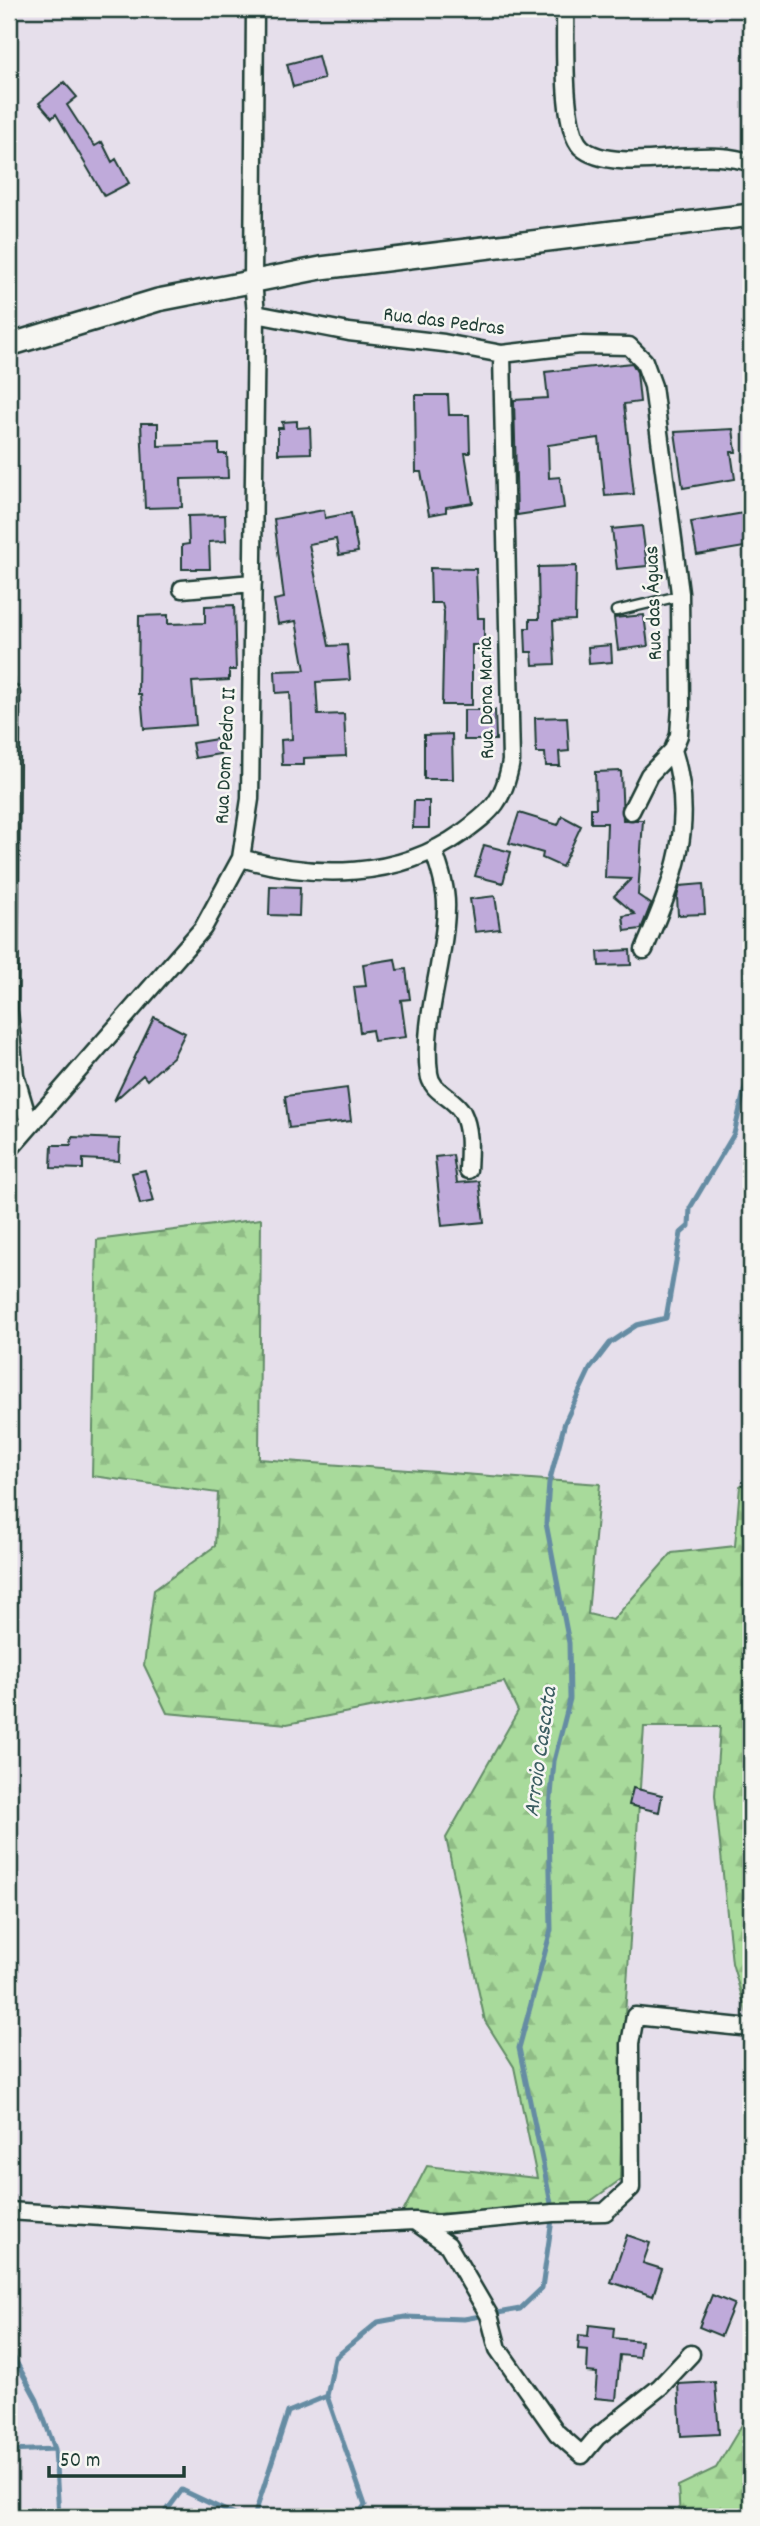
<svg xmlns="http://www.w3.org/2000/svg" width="760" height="2526" viewBox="0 0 760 2526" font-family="Dekko,sans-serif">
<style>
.forest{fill:url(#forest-firs);stroke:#648c68;stroke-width:2}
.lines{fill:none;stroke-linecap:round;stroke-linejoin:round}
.stream{stroke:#658ca3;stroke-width:5}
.building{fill:#bfaada;stroke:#1f3d34;stroke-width:2}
.service-casing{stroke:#1f3d34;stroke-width:13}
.minor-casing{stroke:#1f3d34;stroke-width:21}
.secondary-casing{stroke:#1f3d34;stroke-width:26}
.service{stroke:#f6f6f2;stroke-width:8}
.minor{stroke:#f6f6f2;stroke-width:16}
.secondary{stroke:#f6f6f2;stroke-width:21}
.labels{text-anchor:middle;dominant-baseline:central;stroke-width:5;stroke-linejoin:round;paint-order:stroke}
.street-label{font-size:21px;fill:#1f3d34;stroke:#f6f6f2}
.water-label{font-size:23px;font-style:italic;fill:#3c5e62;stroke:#f6f6f2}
</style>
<defs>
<pattern id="forest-firs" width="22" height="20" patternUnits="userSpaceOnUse" patternTransform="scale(1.75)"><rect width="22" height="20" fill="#a8da9b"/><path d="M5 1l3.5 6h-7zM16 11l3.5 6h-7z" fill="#90bc86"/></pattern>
</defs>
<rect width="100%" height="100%" fill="#e6dfeb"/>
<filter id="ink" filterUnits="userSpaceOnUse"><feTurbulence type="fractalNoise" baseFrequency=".0143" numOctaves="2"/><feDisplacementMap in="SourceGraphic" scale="14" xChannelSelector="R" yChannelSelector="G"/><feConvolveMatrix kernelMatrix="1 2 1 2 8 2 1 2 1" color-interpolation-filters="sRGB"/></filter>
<g filter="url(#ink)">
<path class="forest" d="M261,1219L259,1459L600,1484L588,1614L613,1620L672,1553L735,1546L740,1486L751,1479V2028L732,1963L715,1795L720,1727H644L625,2015L620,2180L585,2205L401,2216L427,2166L537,2178L514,2067L485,2021L446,1838L518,1711L504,1682L287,1724L167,1713L144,1665L154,1590L215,1546L218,1493L92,1476L97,1240Z
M746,2418L751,2420V2517H680L678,2486L716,2468Z"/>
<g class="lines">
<path class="stream" d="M9,2349L37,2400L55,2449L59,2517
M327,2396L335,2358L378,2322L405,2317L464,2319L520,2309L542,2288L553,2213L519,2048L551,1930L549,1819L554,1761L570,1699L569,1643L546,1523L549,1483L565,1422L590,1369L610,1343L637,1325L666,1318L681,1233L689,1226L690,1208L734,1134L747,1079L751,1013
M9,2451L55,2449
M162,2517L182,2490L239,2517
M254,2517L288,2412L327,2396L365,2505L356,2517"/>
</g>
<path class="building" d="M318,56L324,79L293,87L287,64Z
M64,82L77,97L67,105L89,139L95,146L102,142L112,162L116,159L129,183L104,196L56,114L52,118L39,103Z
M632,363L637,372L640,402L624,404L634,494L605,496L599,438L548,445L549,478L560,477L564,508L517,515L514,400L548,398L545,372Z
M415,395H448L449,415H469L470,453H465L473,503L446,507V512L429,515L421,472H416Z
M297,421V428L310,427L311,453L278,454V428H283L282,422Z
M141,423H158V446L219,444V454H227L228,478L181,479L182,507L145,508Z
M733,429L736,452H731L735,479L683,488L675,432Z
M324,510L325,518L351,513L358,552L339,555L336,539L309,544L329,646L347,645L350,680L316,682L318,715L344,714L346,756L304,758V765H282L281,740L292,739L290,692L276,693L275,671L305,670L296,621L278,624L274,600L284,598L274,519Z
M744,513L750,546L697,555L691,522Z
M225,515L226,541L209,542L210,569H182V545L189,544L188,516Z
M642,526L647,566L617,569L612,529Z
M576,566L575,620L553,621L555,664L533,665L532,652H526L525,628H530V619H539L538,567Z
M430,568L476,569L478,618H484V645H472V705H442L444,612L442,603H431Z
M234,605L236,670H229V680L192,682L196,725L144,729L141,694H138L139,616L168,615V624L205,623V606Z
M644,615L648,646L618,650L614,618Z
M611,645L612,662L589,664L588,647Z
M464,710H495L496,740H464Z
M567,717L569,751L559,752L560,766H546L545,753H536L535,718Z
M452,734L453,779H424V735Z
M217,739L220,754L195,758L192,743Z
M621,771L623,820H643L638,895L651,904L641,929L625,931L623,916L635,914L614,896L631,879L605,878L607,823H591V808H596L595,772Z
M414,801H429V828H413Z
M519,813L558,825L562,816L581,826L562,867L542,858L543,853L509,843Z
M484,845L511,852L503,883L475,876Z
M703,884L705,914L678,915L677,897L680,886Z
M270,886L300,887L299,916L269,915Z
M495,896L500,929L475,932L470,899Z
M630,950L631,965L599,966L598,952Z
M395,959L397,970L406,969L410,999L401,1000L406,1037L374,1041L372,1030L360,1032L354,987L366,986L363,964Z
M154,1017L185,1033L173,1057L147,1080L143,1075L114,1101Z
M347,1088L351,1121L289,1128L285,1096Z
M72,1137L120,1139L119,1161L83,1159V1169L51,1168L52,1145H71Z
M453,1155L457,1183L479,1181L484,1222L442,1226L435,1157Z
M145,1170L154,1201L140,1204L132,1173Z
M633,1788L662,1795L659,1812L629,1805Z
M627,2235L650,2243L643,2263L662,2269L653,2296L611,2282Z
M712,2295L734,2304L721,2336L699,2327Z
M589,2325L614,2328L613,2338L641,2341L639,2357L620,2355L616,2400L595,2398L597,2373L587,2372L588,2350L578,2349L579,2335L588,2336Z
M715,2382L719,2434L681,2436L678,2384Z"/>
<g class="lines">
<defs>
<path id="service" d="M616,611L679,596
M9,678L11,693"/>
<path id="minor" d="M565,9C566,39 561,127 581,147C601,166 651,160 676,158C701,157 727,154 751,163
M256,314L349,332L444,343L502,354L579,345L629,346L644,361L653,386L680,593L681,707L679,735L673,750L649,775L631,811
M182,589L253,583
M11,693L9,1010L15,1075L30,1126
M434,852C440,869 447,890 446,909C445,964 422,1017 429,1073C431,1093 453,1096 462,1112C471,1130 469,1150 468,1170
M241,858C315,879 398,879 462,833C493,810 504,801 511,761L502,354
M644,950C673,881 697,827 673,750
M9,1150L203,928L241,858L250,799L256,314L253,281L255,9
M9,2211L271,2228L415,2221L437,2224L553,2213L605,2212L631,2188L630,2044L635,2016L751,2028
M417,2223L448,2245L489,2315L498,2349L557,2433L582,2455L597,2437L660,2387L691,2354"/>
<path id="secondary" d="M9,345L158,300L321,268L751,215"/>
</defs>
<use href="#service" class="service-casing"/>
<use href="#minor" class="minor-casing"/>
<use href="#secondary" class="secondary-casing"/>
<use href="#service" class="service"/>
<use href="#minor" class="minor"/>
<use href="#secondary" class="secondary"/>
</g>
</g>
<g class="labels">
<g class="street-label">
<text transform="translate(444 323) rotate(7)">Rua das Pedras</text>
<text transform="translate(655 603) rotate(-92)">Rua das Águas</text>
<text transform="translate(488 698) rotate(-91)">Rua Dona Maria</text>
<text transform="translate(227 756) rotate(-87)">Rua Dom Pedro II</text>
</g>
<g class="water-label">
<text transform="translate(542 1752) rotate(-82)">Arroio Cascata</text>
</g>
</g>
<rect width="760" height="2526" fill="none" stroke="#f6f6f2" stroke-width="35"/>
<rect x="18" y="18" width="725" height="2491" fill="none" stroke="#1f3d34" stroke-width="2.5" filter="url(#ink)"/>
<path d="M49 2466v10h135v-10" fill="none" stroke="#1f3d34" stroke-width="3.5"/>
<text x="60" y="2466" font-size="21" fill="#1f3d34" stroke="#f6f6f2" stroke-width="5" paint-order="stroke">50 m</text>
</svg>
